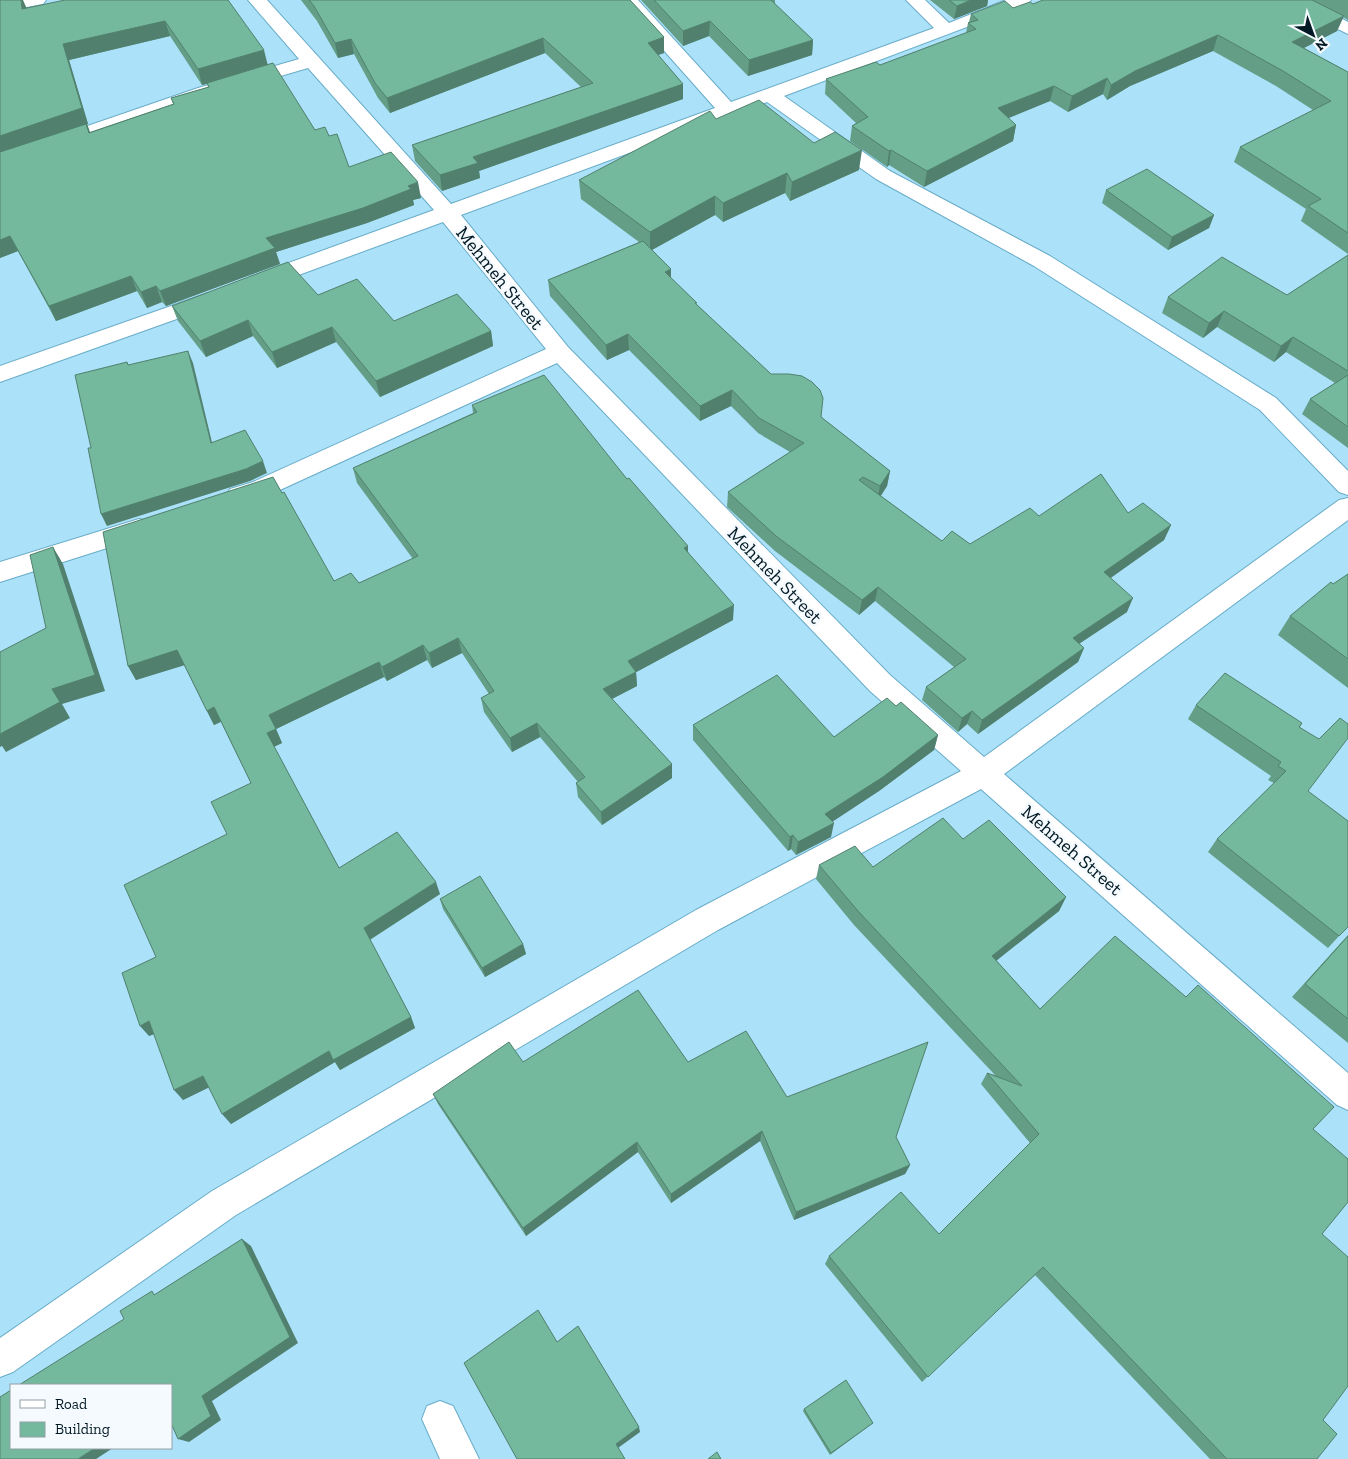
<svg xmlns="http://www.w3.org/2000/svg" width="1348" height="1459" viewBox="0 0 1348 1459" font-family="'Zilla Slab',serif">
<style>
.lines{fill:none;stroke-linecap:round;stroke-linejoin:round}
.minor-casing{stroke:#68acc8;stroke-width:2}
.minor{fill:#fff;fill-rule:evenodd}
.wall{fill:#649e87;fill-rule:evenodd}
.shaded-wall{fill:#51816e}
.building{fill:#74b89d;stroke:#51816e}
.labels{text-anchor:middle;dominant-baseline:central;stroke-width:5;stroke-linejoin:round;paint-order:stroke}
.street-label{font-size:19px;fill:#001924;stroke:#f4fafd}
</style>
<rect width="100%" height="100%" fill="#abe1f9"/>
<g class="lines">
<defs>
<path id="minor" d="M8,0H46L43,4L0,12V2Z
M248,0H267L451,204L715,108L619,0H638L731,102L934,28L906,0H925L949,23L1006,0H1031L1028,4L784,96L890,171L1050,256L1276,398L1348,471V495L1339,492L1260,410L1034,266L876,179L767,102L461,215L568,347L890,675L984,757L1339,500L1348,498V520L1004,774L1348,1073V1110L1337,1105L981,789L718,930L236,1215L13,1372L0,1377V1338L212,1191L696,910L961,771L870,691L557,363L269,495L239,504L230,501L227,495L230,489L253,482L546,349L443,222L266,287L258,289L250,287L247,282L250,277L434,210L308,68L212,96L0,169V156L198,88L299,59Z
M1284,0H1307L1348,22V34L1287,4Z
M208,293L216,295L219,300L216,305L0,382V366Z
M139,519L148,521L151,528L148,535L0,582V562Z
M440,1401L453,1406L479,1459H440L422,1419L427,1406Z"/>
</defs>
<use href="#minor" class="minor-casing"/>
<use href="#minor" class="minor"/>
</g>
<path class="wall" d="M228,0L268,65L315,130L329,136L349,167L421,198L413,200L414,205L367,223L276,252L280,264L166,306L162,302L147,308L137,291L56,321L18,251L0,258L27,8ZM170,36L202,85L207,84L208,87L171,98L173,104L90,132L87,124H88L69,60Z
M301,0H630L664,37V53L658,55L683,84V99L479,171L480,178L442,191L415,161L412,145L581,87L545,53L390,113L378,98L354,54L338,58L317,21Z
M641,0H775V4L813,40L812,55L748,76L709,36L683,46Z
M930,0H988L987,6L954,19Z
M1043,0H1348V20L1343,17L1337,31L1304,48L1348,72V254L1301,221L1306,209L1234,162L1240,147L1313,110L1276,86L1213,51L1130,86L1107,100L1103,94L1068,112L1050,101L1008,118L1016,125L1013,141L924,187L889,165L887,167L850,141L852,126L856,123L825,94L826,79L880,65L966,33L968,23L969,22L971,14L1013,8L1033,4Z
M716,119L814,143L859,170L790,201L785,193L723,222L715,215L652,250L671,269V278L697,305L771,374L821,417L890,471L887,486L881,496L942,541L970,544L1039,516L1128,513L1171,525L1164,540L1110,578L1127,612L1079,643L1084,648L1078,662L978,734L967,724L958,732L922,700L926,687L954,667L875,601L859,615L775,551L727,507L728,492L790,452L758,433L731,406L700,421L629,350L607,360L550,296L548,280L639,242L581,199L579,180Z
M1106,190L1214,215L1209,228L1168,250L1102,203Z
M1348,255V448L1302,414L1310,399L1335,383L1286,352L1274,362L1217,327L1203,338L1162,313L1168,297L1287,295Z
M318,295L394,321L491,331L493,346L380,397L336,342L277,368L253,336L206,357L178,321L172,306Z
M472,405L627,479L688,552L733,620L636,672L637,686L612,699L672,764V778L602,825L578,797L576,783L578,782L540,737L512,752L484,712L481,698L489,694L462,653L432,668L427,660L387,681L384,677L276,729L282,743L274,747L339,868L440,894L370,940L411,1017L415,1028L340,1070L335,1062L231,1124L209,1087L183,1100L154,1034L149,1036L156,957L227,834L251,783L221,722L214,725L184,665L136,680L128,666L282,493L334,581L359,583L413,559L357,483L353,468L473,413Z
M1348,574V688L1278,635L1290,616L1333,584Z
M1196,705L1302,723L1300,727L1308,791L1339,936L1328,948L1208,852L1217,839L1274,783L1268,780L1271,776L1188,719Z
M896,706L938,735L934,750L879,791L832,821L831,837L796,855L791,849L788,851L693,740V725L834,737Z
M963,839L1066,897L1059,911L996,960L1040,1009L1313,1129L1322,1234L1323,1420L1317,1459H1210L1035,1275L922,1382L825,1264L829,1256L939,1234L1030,1143L981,1084L987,1073L995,1075L854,925L816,879L819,865L873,867Z
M440,899L523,944L526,954L485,977L443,909Z
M1348,935V1043L1292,997Z
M523,1062H688L896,1137L910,1165L905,1174L794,1220L760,1141L671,1203L638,1152L526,1236L438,1104L433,1094Z
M804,1409L873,1423L830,1455L803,1411Z"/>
<path class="shaded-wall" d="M21,0H23L27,9H22Z
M971,0H988L987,6L954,19L957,6Z
M1344,16L1337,31L1286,57L1292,42Z
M165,21L170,36L69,60L88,124H87L92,139L89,133L0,154V136L63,44Z
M710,21L709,36L683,46V31Z
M1218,35L1213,51L1130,86L1107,100L1111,85L1135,71Z
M664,37V53L648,58V43Z
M543,38L545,53L390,113L387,98Z
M351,39L354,54L338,58L335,43Z
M813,40L812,55L748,76L749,60Z
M264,50L268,66L202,85L198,69Z
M1107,78L1103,94L1068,112L1072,96Z
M683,84V99L479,171L480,178L442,191L440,175L473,157Z
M1054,86L1050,101L994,124L998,108Z
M1016,125L1013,141L924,187L927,171Z
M862,150L859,170L790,201L792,182Z
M891,150L889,165L887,167L889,151Z
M787,173L785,193L723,222V203Z
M418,182L421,198L413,200L414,205L367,223L276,252L280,264L166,306L160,291L266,238Z
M715,196V215L650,251V232Z
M1214,215L1209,228L1168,250L1172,237Z
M10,236L18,251L0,258V240Z
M671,269V285L665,272Z
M131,276L137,291L56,321L49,306Z
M156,286L162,302L147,308L141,292Z
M1224,311L1217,327L1203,338L1209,323Z
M248,320L253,336L206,357L200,341Z
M332,327L336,342L277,368L272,352Z
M491,331L493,346L380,397L376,381Z
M628,334L629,350L607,360L606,345Z
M1293,337L1286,352L1274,362L1281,346Z
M188,351L193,363L215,455L211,443Z
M732,390L731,406L700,421V406Z
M263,461L267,473L250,481L107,526L101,514Z
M890,471L887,486L877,501L880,486Z
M1171,525L1164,540L1098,587L1104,572Z
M688,546V561L684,548Z
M53,547L63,564L105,691L62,704L70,718L6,752L2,746L0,747V734L52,689Z
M878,587L875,601L859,615L862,600Z
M1133,598L1127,612L1067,652L1073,638Z
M734,605L733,620L629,676L628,661Z
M458,638L462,653L432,668L429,653Z
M423,645L427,660L387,681L382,667Z
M1084,648L1078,662L978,734L982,720Z
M177,650L185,665L136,680L128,666Z
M379,662L384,677L276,729L282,743L273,747L267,733L269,715Z
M636,672L637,686L604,703L603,689Z
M214,707L222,721L214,725L207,711Z
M972,711L967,724L958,732L962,718Z
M537,723L540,737L512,752L510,738Z
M938,735L934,750L879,791L823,828L825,814Z
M672,764V778L602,825L601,812Z
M834,823L831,837L796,855L798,842Z
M793,835L791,849L788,851L790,837Z
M436,882L440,894L369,940L364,928Z
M1066,897L1059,911L986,969L992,956Z
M523,944L526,954L485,977L482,968Z
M411,1017L415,1028L340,1070L335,1062L231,1124L222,1114L329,1051Z
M149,1021L159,1032L149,1036L140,1026Z
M203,1076L212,1086L183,1100L174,1090Z
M762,1131L760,1141L671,1203V1194Z
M637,1142L638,1152L526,1236L523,1228Z
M910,1165L905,1174L794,1220L796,1212Z
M242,1239L251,1246L298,1343L212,1401L221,1420L189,1442L178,1439L202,1396Z
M639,1427L640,1432L618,1448L616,1444Z
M95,1448H113L96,1459H78Z"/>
<path class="building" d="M0,0H21L22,9L65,0H228L264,50L198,69L165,21L63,44L82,108L0,136Z
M309,0H630L664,37L648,43L683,84L473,157L478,163L440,175L412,145L593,83L543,38L387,98L375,83L351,39L335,43L314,6Z
M654,0H771L813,40L749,60L710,21L683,31Z
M949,0H971L957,6Z
M1043,0H1312L1344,16L1292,42L1348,72V233L1308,206L1321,199L1240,147L1331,101L1283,71L1218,35L1135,71L1111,85L1107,78L1072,96L1054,86L998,108L1016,125L927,171L891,150L889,151L852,126L868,117L826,79L876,62L880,65L976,29L968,23L978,20L971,14L1005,1L1013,8L1030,2L1033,4Z
M273,63L315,130L325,127L329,136L337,134L349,167L391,152L418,182L408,186L411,189L363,208L266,238L275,248L160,291L156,286L141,292L131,276L49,306L10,236L0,240V152L86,124L89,133L174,104L171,98L209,87L207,83Z
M759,100L814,143L835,132L862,150L792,182L787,173L723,203L715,196L650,232L579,180L710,111L716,119Z
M1147,169L1214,215L1172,237L1106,190Z
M643,241L671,269L665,272L697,303H695L771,374H789L802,376L812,382L820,390L823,398L821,417L890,471L880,486L863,477L859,480L942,541L952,531L970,544L1030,508L1039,516L1101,474L1128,513L1143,503L1171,525L1104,572L1133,598L1073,638L1084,648L982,720L972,711L962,718L926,687L966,659L878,587L862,600L776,536L728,492L804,443L759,418L732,390L700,406L628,334L606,345L548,280Z
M1348,255V371L1293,337L1281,346L1224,311L1209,323L1168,297L1222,257L1287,295Z
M288,262L318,295L357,279L394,321L457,294L491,331L376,381L332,327L272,352L248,320L200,341L172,306Z
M188,351L211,443L245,430L263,461L246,469L101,514L88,448H91L75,375L127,362L128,365Z
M544,375L627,479L629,478L688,546L684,548L734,605L628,661L636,672L603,689L672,764L601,812L576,783L585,777L537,723L510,738L481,698L494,691L458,638L429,653L423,645L382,667L379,662L269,715L276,729L267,733L339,868L397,832L436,882L364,928L411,1017L333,1060L329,1051L222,1114L203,1076L174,1090L149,1021L140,1026L122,973L156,957L124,885L227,834L211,802L251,783L214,707L207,711L177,650L128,666L103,532L273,477L282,493L284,492L334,581L351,573L359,583L418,556L353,468L477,412L472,405Z
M1348,375V427L1310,399Z
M53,547L95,675L52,689L60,702L0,734V652L46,628L30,555Z
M1348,574V659L1290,616L1331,582L1333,584Z
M1225,673L1302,723L1299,727L1319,739L1340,718L1348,724V738L1308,791L1348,821V927L1339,936L1217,839L1286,771L1278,766L1281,762L1196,705Z
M777,675L834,737L887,698L896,706L901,702L938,735L883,777L825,814L834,823L798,842L793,835L790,837L693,725Z
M943,818L963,839L989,820L1066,897L992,956L1040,1009L1115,936L1186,997L1198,985L1334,1107L1313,1129L1348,1159V1202L1322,1234L1348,1257V1386L1323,1420L1337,1434L1317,1459H1227L1043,1267L928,1377L829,1256L901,1192L939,1234L1039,1134L987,1073L1022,1086L858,911L819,865L855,846L873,867Z
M480,876L523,944L482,968L440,899Z
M1348,936V1019L1305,984Z
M638,990L688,1062L746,1031L787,1097L928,1042L896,1137L910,1165L796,1212L762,1131L671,1194L637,1142L523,1228L433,1094L509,1042L523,1062Z
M242,1239L290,1337L202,1396L211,1416L178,1439L171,1423V1385H19L124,1319L120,1311L152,1291L154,1295Z
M538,1310L557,1342L578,1326L639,1427L616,1444L625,1459H517L464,1363Z
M846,1380L873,1423L831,1453L804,1409Z
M11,1390V1448H95L78,1459H0V1397Z
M717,1452L721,1459H708Z"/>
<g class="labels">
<g class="street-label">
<text transform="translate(500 278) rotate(51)">Mehmeh Street</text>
<text transform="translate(775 575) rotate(46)">Mehmeh Street</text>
<text transform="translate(1072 850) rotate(41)">Mehmeh Street</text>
</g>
</g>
<rect x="10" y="1384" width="162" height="65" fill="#f4fafd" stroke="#92a0a6"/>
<rect x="20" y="1400" width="25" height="8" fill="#ffffff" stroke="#92a0a6"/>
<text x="55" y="1409" font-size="15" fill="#001924">Road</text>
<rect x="20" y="1422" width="25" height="15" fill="#74b89d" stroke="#92a0a6"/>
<text x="55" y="1434" font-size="15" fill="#001924">Building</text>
<g transform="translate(1313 35) rotate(139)" stroke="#f4fafd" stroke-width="4" paint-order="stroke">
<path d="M0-4L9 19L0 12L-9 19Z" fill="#001924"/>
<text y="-8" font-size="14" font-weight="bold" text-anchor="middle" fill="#001924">N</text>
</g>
</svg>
